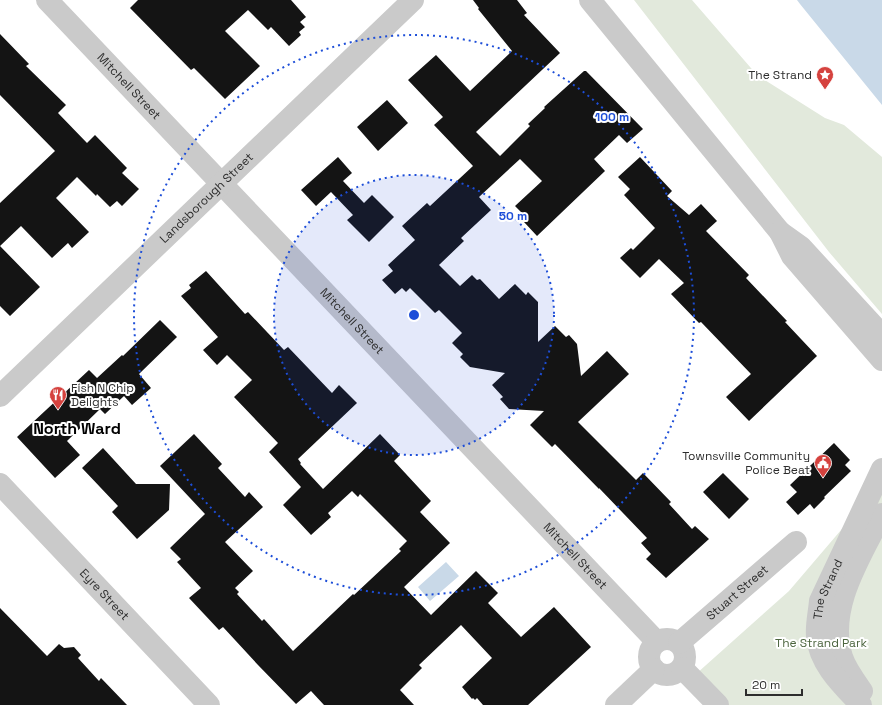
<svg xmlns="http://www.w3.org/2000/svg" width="882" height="705" viewBox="0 0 882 705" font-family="'Space Grotesk',sans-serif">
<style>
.green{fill:#e2e9dc}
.water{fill:#c9d9e8}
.building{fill:#141414}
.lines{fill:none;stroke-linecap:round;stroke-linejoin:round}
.minor{stroke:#cacaca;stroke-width:22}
.ring{fill:none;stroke:#1d4ed8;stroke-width:2;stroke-dasharray:2 4}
.labels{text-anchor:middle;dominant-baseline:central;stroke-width:4;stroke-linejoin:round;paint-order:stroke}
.poi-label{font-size:12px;fill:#2d2d2d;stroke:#fff;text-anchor:end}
.street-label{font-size:12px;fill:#2d2d2d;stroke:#fff}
.park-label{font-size:12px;fill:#4c653f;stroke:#fff}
.district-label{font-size:16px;font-weight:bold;fill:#000;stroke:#fff}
.centre{fill:#1d4ed8;stroke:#fff;stroke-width:2}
.ring-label{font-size:12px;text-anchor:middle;font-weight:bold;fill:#1d4ed8;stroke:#fff;stroke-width:4;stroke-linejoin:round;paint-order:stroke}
</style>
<rect width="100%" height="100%" fill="#fff"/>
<path class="green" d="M634,0H692L757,75L825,118L844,125L882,157V314L829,252Z
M882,482V705H726L696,674L789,591Z"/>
<path class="water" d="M797,0H882V105L800,4Z
M446,562L459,576L430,601L418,587Z"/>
<path class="building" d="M138,0H291L306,17L300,22L305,27L299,32L301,35L289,46L271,27L268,30L248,10L225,31L260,66L225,99L194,68L191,70L130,8Z
M473,0H517L527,13L524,15L560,53L476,132L500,156L530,126L528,124L545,108L544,107L584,71H586L643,129L627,143L619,135L594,159L605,171L537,236L524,222L528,219L515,206L542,181L520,159L479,197L491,210L461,238L464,241L439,265L460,286L472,275L477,280L480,279L499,299L515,284L526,295L528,292L538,302V342L555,326L566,337L569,335L577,344L581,376L607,351L629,374L578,422L636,480L643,473L671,502L669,504L692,529L695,526L709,539L666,578L646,559L651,554L641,543L647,538L599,488V489L555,444L552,447L530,425L544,411L509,409L500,399L503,397L492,385L505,373L470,367L460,357L463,354L452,343L462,333L439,310L435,313L410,288L406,292L402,288L395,294L382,280L393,271L388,265L415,240L402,226L427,203L430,206L473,166L434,125L443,117L408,80L436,55L470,91L512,51L478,9L479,8Z
M0,34L29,64L26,66L66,105L58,113L87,143L95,135L127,168L122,173L139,189L122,206L117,201L110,207L97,194L96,196L77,177L56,198L89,232L72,248L68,243L52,258L21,226L0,246L40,287L10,316L0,306V203L55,151L0,95Z
M387,100L408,123L378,151L357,127Z
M338,157L352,173L343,181L364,203L372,195L394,217L369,242L347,220L353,215L331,192L316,206L301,190Z
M640,157L672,191L667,196L689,215L701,204L717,221L706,231L749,275L746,278L787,321L785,322L817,356L749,421L726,397L751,374L701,322L699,323L671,294L684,283L659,259L640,278L620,258L631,248L633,250L655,228L624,195L630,189L618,177Z
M206,271L245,314L248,312L284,350L288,347L332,393L339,385L357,403L298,459L301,463L300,464L323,489L380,434L400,455L394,461L431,501L420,512L450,543L404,587L431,615L476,571L498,593L488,603L521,637L554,607L591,647L528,705H483L477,698L475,700L473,698L472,699L462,687L492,658L461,625L419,665L422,668L400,690L414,705H324L311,691L296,704L258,665L223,627L219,630L189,598L201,588L177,562L181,559L170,548L205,514L160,466L194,434L222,464L218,468L245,497L249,492L263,507L225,542L253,571L235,588L239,592L237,594L262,621L264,619L293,651L353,594L354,595L401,551L399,549L407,541L360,494L358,497L352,491L328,513L331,517L311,535L283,505L301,487L269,452L278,443L234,397L252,380L227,355L217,365L203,350L218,337L181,296L191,288L189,285Z
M160,320L177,337L139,374L151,388L132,405L124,396L105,414L100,409L67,441L80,455L55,478L17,437L89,370L97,378L122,355L123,356Z
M834,443L850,460L845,465L851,471L824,497L825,498L814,509L810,504L798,515L786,502L797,492L790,485Z
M103,448L136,484H170L169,510L137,539L112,512L118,506L82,468Z
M723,473L749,499L729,519L703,492Z
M0,608L47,656L59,644L64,648L74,647L81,655L78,658L99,681L101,678L127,705H0Z"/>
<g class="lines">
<g class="minor">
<path id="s1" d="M47,0L657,642"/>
<path d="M590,0L780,232"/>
<path d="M882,335L801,247L780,232L792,256L882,360"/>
<path id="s2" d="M0,396L413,0"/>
<path id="s3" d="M0,484L209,705"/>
<circle cx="667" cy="657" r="18"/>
<path id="s4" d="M679,643L796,542"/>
<path d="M682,668L718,705"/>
<path d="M862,691C855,681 846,669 842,657C826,608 861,556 882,514"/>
<path d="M616,705L654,669"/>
<path id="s5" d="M861,705C843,686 819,664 817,636C816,624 819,613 820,601L882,469"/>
</g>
</g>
<circle cx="414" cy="315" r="140" fill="#1d4ed8" fill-opacity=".12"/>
<g class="ring">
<circle cx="414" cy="315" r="140"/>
<circle cx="414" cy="315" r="280"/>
</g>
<defs>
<symbol id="sight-pin" viewBox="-11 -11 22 30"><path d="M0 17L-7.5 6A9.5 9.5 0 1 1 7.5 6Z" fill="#d5423e" stroke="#fff"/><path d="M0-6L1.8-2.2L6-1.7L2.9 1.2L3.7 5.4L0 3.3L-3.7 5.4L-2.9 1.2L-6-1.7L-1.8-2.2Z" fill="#fff"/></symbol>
<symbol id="restaurant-pin" viewBox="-11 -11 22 30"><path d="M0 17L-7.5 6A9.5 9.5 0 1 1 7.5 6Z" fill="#d5423e" stroke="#fff"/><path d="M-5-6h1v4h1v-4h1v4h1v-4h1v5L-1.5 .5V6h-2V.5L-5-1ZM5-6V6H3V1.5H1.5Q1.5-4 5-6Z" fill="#fff"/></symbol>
<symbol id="civic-pin" viewBox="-11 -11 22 30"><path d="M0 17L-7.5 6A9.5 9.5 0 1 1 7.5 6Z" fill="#d5423e" stroke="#fff"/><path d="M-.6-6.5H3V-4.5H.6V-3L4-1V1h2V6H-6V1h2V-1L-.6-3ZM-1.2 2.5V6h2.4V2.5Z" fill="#fff"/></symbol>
</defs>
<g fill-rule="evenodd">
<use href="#sight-pin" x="815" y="65" width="20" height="27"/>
<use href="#restaurant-pin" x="48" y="385" width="20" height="27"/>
<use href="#civic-pin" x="813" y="453" width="20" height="27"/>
</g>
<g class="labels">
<g class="poi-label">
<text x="812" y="75">The Strand</text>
<text x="71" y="388" text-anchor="start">Fish N Chip<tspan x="71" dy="14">Delights</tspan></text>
<text x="810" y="456">Townsville Community<tspan x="810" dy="14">Police Beat</tspan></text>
</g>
<g class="street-label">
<text stroke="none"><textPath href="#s1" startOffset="119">Mitchell Street</textPath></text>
<text stroke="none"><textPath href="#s2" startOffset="286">Landsborough Street</textPath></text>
<text stroke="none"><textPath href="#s1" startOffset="443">Mitchell Street</textPath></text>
<text stroke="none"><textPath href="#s1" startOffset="767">Mitchell Street</textPath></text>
<text stroke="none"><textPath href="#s5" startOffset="132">The Strand</textPath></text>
<text stroke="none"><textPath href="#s4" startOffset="77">Stuart Street</textPath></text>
<text stroke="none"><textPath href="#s3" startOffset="152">Eyre Street</textPath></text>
</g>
<g class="park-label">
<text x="821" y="643">The Strand Park</text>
</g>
<g class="district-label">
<text x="77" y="428">North Ward</text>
</g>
</g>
<circle cx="414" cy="315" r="6" class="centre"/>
<g class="ring-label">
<text x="612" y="121">100 m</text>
<text x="513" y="220">50 m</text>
</g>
<path d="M746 689v6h56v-6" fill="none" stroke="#2d2d2d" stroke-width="2"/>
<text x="752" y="689" font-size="12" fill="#2d2d2d" stroke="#ffffff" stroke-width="3" paint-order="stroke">20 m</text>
</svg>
